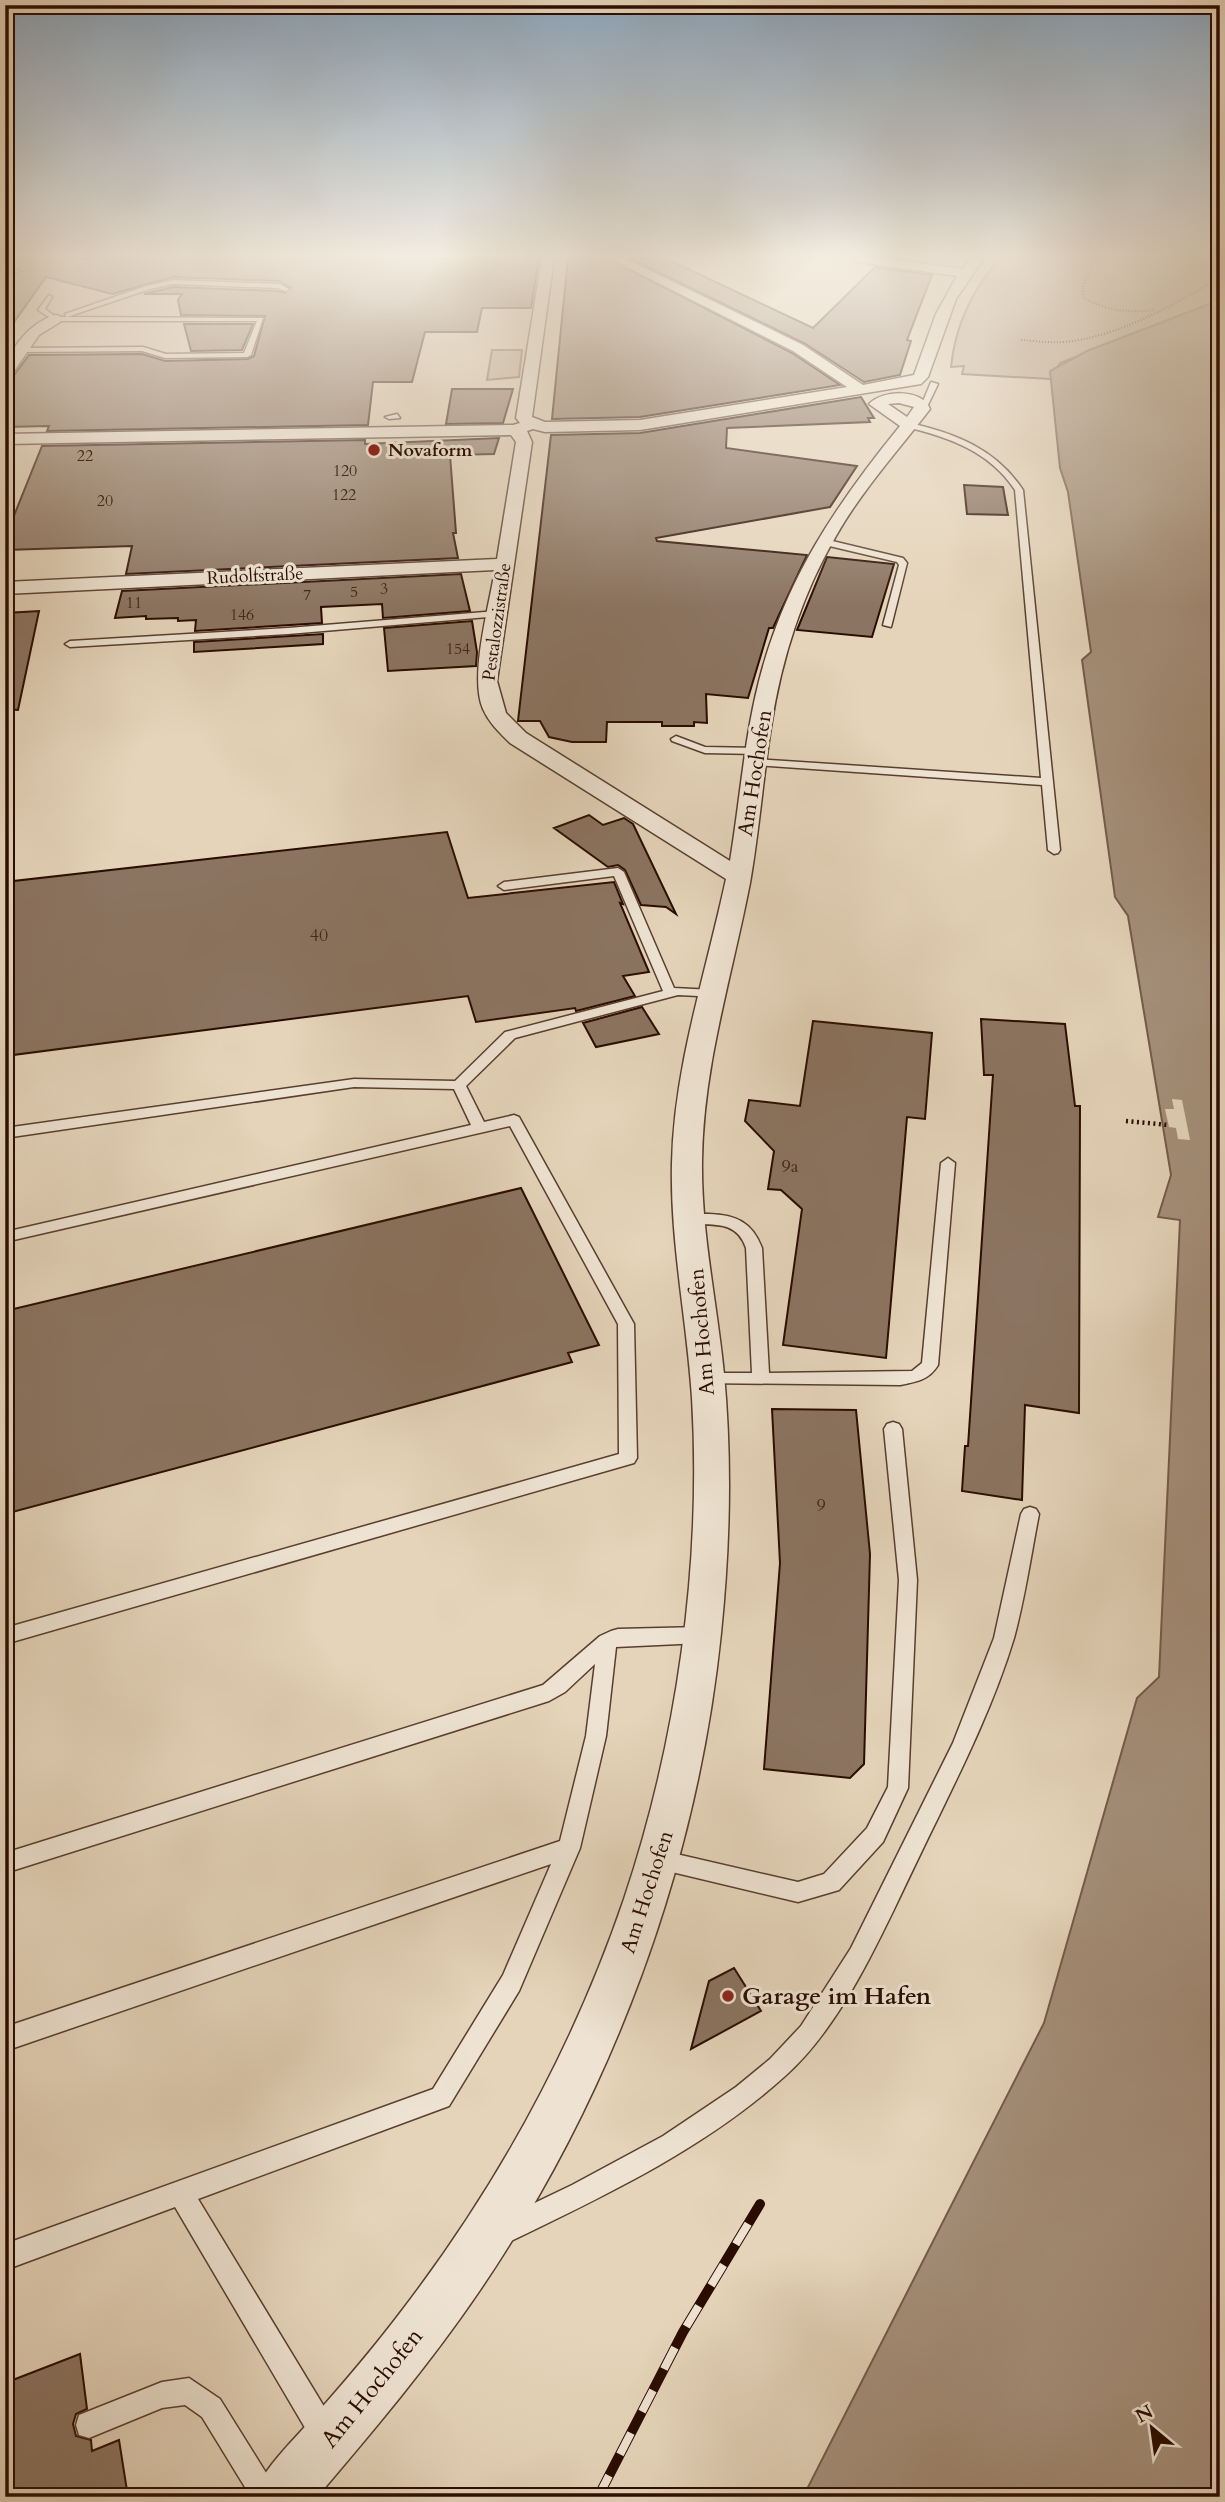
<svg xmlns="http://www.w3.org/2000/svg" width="1225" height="2502" viewBox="0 0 1225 2502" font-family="Cardo,serif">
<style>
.green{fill:#c5b29a;stroke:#785f4d;stroke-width:2}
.water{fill:#a5907b;stroke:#745b4a;stroke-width:2}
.pier{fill:#e5d4ba}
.building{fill:#8b7461;stroke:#2a0c00;stroke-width:2}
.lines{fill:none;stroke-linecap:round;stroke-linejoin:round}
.service-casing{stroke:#593e2e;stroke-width:3}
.minor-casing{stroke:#593e2e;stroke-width:3}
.path-far1{stroke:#2a0c00;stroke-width:2;stroke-dasharray:1 2;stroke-linecap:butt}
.path{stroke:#2a0c00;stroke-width:4.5;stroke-dasharray:2 3.5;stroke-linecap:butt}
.service{fill:#eee3d2;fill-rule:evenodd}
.minor{fill:#eee3d2;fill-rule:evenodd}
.rail-casing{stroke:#2a0c00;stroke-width:10}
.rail{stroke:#eee3d2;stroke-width:8;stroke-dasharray:24;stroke-linecap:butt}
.poi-dot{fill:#8f2418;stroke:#eee3d2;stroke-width:2.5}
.labels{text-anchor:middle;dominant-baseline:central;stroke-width:6;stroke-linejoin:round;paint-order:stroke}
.far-number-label{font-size:16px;fill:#422618}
.far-poi-label{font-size:18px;font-weight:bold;fill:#2a0c00;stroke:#eee3d2;text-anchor:start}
.far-street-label{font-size:18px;fill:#2a0c00;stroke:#eee3d2}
.number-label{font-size:18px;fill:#422618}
.street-label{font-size:21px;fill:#2a0c00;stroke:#eee3d2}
.near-poi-label{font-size:24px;font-weight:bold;fill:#2a0c00;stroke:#eee3d2;text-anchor:start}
.near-street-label{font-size:24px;fill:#2a0c00;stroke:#eee3d2}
</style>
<rect width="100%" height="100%" fill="#e5d4ba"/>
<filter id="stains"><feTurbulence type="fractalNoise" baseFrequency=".00286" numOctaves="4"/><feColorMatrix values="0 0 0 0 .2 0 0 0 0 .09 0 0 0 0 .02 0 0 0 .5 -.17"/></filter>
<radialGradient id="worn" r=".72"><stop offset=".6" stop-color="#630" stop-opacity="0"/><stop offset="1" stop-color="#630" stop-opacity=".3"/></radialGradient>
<path class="green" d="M1001,258H1220V300L1060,363L1051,379L962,374L964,366L951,367C955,326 973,287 1001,258Z
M492,350H522L519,377L487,380Z"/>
<path class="water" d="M1220,300V2497H803L1044,2023L1137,1698L1159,1677L1180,1220L1158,1217L1171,1175L1128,916L1115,897L1082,660L1091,652L1068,492L1060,468L1050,371L1087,351Z"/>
<path class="pier" d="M1172,1099L1182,1100L1190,1140L1178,1139L1176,1128L1169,1127L1165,1109H1174Z"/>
<path class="building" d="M11,258H539L531,308H482L477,332H425L412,382H373L368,425L47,431L49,426L5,427V381L12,378L29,355L142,354L165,361L248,359L254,356L265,316L181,315L178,300L182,294H144L173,287L277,291L285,293L291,288L279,281L173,277L112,294L46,277L5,335V276L21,271L9,268Z
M568,258H607L792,353L840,385L640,417L552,419Z
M629,258H665L813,328L875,267L932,275L907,340L911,341L900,375L864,382L804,343Z
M184,324H253L242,350L191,351Z
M452,389H513L503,423L446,424Z
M861,397L874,418H868L870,422L727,428L726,448L857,466L830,507L656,538L657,541L807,555L773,628H769L748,698L706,694L707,723L694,722V726H662V722H607L606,742H572L549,737L540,721H518L551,435L640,433Z
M499,438L494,454L450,455L456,533H453L458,558L126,574L132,546L5,550V538L42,446L365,440V444Z
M964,485L1003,487L1008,515L967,514Z
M827,557L894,564L872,637L797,630Z
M461,574L470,611L383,618L382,604L321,607L322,623L195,631L196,620L178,621V618L146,619V616L115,618L122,591Z
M39,611L18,710L5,709V613Z
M472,621L477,652L476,666L388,671L384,628Z
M323,634V644L194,652V642Z
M589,815L603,825L624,818L633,824L676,914L666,907L641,905L625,870L618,865L608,867L554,828Z
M447,832L468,898L614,882L623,904L620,903L649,972L623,976L635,996L576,1011L575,1008L476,1022L468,996L5,1056V882Z
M642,1007L659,1034L596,1047L583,1023Z
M981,1019L1065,1024L1075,1106H1080L1079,1413L1025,1405L1022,1500L962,1491L965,1446H968L993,1075H984Z
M813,1021L932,1033L925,1119L907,1117L886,1358L783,1345L802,1209L781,1190L768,1189L774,1151L745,1121L749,1100L800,1106Z
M521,1188L599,1345L568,1353L572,1362L5,1514V1311Z
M772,1409L856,1410L870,1554L864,1764L850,1778L764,1769L780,1563Z
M734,1968L761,2011L691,2049L709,1981Z
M80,2354L87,2409L76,2414L73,2424L76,2436L91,2440L92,2451L119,2440L128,2497H5V2383Z"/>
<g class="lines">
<defs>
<path id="service" d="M173,280L279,284L289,289L286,291L278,288L173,284L150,289L67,317L263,318L251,355L247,357L165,358L142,351L22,352L18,350L22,348L143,347L166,354L244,353L257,321H55L38,310L49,295L52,297L45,309L56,317H67L65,314L146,286Z
M931,382L938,384L925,411H919Z
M397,414L400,418L389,419L385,417Z
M909,423C955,433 996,449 1023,490L1060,850L1058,853L1054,854L1048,850L1042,785L756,765L750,762L756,759L1041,778L1015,490C990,452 949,437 906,427Z
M824,539L903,558L907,563L891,627L883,625L899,565L897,562L821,544V540Z
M497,611L502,614L500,616L288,634L70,647L65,644L70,641L288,628Z
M676,736L705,747L758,748L763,751L758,754L705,753L672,741L671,739Z
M618,868L624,872L674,988L713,990L720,994L718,997L678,995L515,1038L466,1086L484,1122L514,1115L519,1117L634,1324L637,1458L634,1463L5,1644V1628L619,1454L618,1324L510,1126L5,1242V1232L471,1125L454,1089L354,1087L5,1138V1128L354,1079L455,1081L505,1032L663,991L614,876L504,890L498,886L504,882Z
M948,1158L955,1163L938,1365C929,1380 916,1382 900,1385L701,1383L699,1379L701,1375L707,1373H752L746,1248C737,1221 715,1225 691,1224L686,1223L683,1219L686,1215C693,1213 701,1214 709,1214C736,1215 752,1222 762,1248L769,1373L912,1371L922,1363L941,1163Z
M893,1422L899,1424L902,1429L917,1580L908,1788L883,1842L839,1890L798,1902L651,1867L648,1860L651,1853L659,1850L798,1882L824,1874L867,1828L888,1787L899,1580L884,1429L887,1424Z
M1030,1507L1036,1509L1039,1514C1031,1555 1025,1598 1014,1638C991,1714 953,1786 919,1857C884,1929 845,2023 784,2077C705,2148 608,2194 513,2240L504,2244L495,2240L491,2231L495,2222L572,2185L663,2136L736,2087L770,2059L801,2026L851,1948L953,1743L994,1638L1021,1514L1024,1509Z
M701,1627L708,1629L711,1635L708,1641L701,1643L616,1647L606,1736L580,1848L519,1991L449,2106L198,2199L334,2423L338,2433L334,2443L324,2447L314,2443L175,2207L5,2270V2244L433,2089L503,1975L551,1864L5,2051V2027L560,1841L586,1736L595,1664L565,1692L549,1701L5,1873V1853L543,1685L600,1636L611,1631L618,1629Z
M189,2378L220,2399L281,2497H251L202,2417L185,2405L162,2408L89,2438L79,2435L76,2425L79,2415L162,2382Z"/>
<path id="minor" d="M542,258H554L532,417L545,422L640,420L847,387L793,351L609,258H624L803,345L863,385L914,375L936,314L957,276L858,262L852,258H883L962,269L972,258H984L956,299L928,377L921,384L640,430L545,432L533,429L527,431L532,442L497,681L506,713L526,733L730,861C740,801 744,740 759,681C785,580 835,506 900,426L869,404C882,390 922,388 930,409C898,451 862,490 836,536C802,594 781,661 771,727C763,779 759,832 750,883C732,976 703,1066 702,1161C701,1232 717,1303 724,1374C732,1460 730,1547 721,1633C697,1868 611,2098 478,2293C429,2365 373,2431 317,2497H252C265,2467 289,2445 310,2421C341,2386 372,2350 400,2313C496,2188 573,2049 624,1899C677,1741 702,1565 692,1398C687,1320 670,1242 672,1163C674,1066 706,973 726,879L510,743C500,733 489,723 483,709C469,677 489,606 495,570L5,594V582L497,559L516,442L511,435L5,444V434L513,425L520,423L516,418ZM899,403L914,407L907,417L888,404Z
M55,315L60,316V322L39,335L10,377L5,378C5,352 29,323 55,315Z"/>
</defs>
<use href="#service" class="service-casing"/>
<use href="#minor" class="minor-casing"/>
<path class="path-far1" d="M1096,258L1083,287V297C1105,311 1129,313 1154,310
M1021,340C1035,341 1050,343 1065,342C1121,336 1172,305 1220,278"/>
<path class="path" d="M1126,1121L1168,1125"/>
<use href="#service" class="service"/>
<use href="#minor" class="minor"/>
<defs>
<path id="rail" d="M598,2497L683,2332L760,2204"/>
</defs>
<use href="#rail" class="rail-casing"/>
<use href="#rail" class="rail"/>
</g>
<linearGradient id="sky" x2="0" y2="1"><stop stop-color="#8da6bc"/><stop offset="0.42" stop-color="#f3ece0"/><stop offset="1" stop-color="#f3ece0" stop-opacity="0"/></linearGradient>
<rect width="1225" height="608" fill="url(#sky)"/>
<g class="poi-dot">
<circle cx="374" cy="450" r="7"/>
<circle cx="728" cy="1996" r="7"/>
</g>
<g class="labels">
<g class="far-number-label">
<text x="85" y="456">22</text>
<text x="345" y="471">120</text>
<text x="344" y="495">122</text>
<text x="105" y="501">20</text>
<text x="384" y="589">3</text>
<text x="354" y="592">5</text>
<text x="307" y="595">7</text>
<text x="134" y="603">11</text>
<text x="242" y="615">146</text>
<text x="458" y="649">154</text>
</g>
<g class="far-poi-label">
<text x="388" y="450">Novaform</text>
</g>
<g class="far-street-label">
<text transform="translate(255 576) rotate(-3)">Rudolfstraße</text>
<text transform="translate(497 622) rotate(-82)">Pestalozzistraße</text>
</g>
<g class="number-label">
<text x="319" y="935">40</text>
<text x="790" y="1166">9a</text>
<text x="821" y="1505">9</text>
</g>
<g class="street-label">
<text transform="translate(755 773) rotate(-81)">Am Hochofen</text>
<text transform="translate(702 1332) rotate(-95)">Am Hochofen</text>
<text transform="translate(647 1892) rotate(-72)">Am Hochofen</text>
</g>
<g class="near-poi-label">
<text x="742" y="1996">Garage im Hafen</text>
</g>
<g class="near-street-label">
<text transform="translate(372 2388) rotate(-51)">Am Hochofen</text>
</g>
</g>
<rect width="1225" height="2502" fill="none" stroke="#e5d4ba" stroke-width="28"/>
<rect x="7" y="7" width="1211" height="2488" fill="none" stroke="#2a0c00" stroke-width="3.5"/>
<rect x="14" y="14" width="1197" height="2474" fill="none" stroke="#2a0c00" stroke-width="2"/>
<g transform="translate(1152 2428) rotate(331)" stroke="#eee3d2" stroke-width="5" paint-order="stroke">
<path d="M0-5L12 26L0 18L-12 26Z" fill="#2a0c00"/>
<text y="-10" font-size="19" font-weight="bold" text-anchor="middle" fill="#2a0c00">N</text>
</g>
<rect width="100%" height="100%" filter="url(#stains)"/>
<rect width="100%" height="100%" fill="url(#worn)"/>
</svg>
